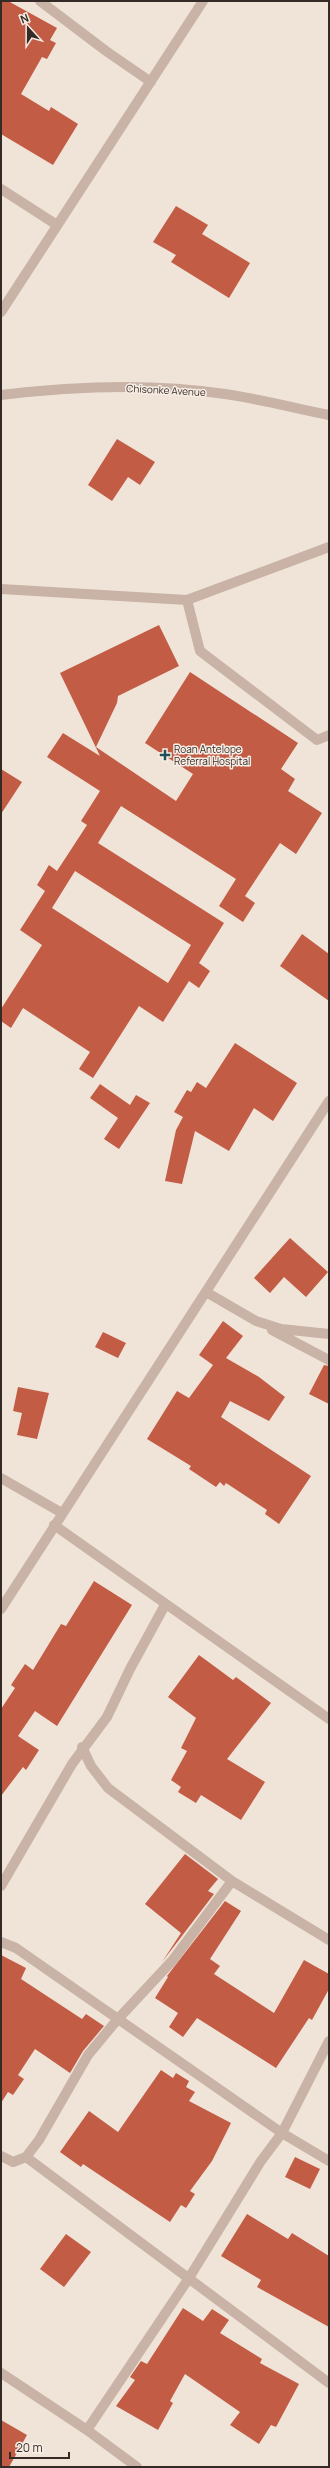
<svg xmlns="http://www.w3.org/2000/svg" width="330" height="2468" viewBox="0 0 330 2468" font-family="Manrope,sans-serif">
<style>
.building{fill:#c25c45;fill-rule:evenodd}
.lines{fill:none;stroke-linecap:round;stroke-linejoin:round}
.minor{stroke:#c8b3a6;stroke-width:10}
.poi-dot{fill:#1e5354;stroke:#f8eee5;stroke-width:1.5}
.labels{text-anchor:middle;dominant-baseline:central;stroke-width:3;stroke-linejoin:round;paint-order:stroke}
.street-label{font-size:10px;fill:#342a26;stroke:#f8eee5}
.poi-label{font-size:10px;fill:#342a26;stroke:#f8eee5;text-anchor:start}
</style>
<rect width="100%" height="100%" fill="#f0e4d9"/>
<path class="building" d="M1,1H8L57,28L50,40L56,43L47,59L42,57L21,94L49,111L51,107L78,124L53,165L1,134Z
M176,206L208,225L202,234L250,263L229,298L171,262L176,255L153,242Z
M117,439L155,462L140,485L128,477L112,501L88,485Z
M159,625L179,666L118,696L117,703L96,747L176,801L193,774L145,743L190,672L298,743L281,769L295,779L288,791L322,813L296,854L280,843L245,896L255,903L243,922L219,906L236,879L121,806L98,843L224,923L199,963L210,971L199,988L189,981L163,1022L139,1006L93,1078L79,1069L90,1052L23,1008L11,1028L1,1021V1009L42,945L20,930L45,891L37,885L49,865L57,871L87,825L81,821L100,791L47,757L63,733L100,756L60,673ZM75,871L191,945L168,983L52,908Z
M1,769L22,782L1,814Z
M302,934L329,954V1001L280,966Z
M235,1043L297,1083L273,1121L254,1108L229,1151L195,1131L182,1184L165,1181L176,1130L183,1117L174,1112L187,1090L191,1092L197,1082L206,1088Z
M100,1084L130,1105L136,1095L150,1103L119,1149L104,1139L118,1118L90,1098Z
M290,1238L328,1272L306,1297L284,1277L270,1293L254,1278Z
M223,1321L243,1336L226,1358L259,1377L285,1397L269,1421L230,1401L221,1417L311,1476L279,1524L265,1514L267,1510L226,1483L224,1486L220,1482L216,1487L189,1469L191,1466L147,1439L177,1391L189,1398L213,1365L199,1355Z
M103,1332L126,1343L118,1358L95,1347Z
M324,1365L329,1366V1404L309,1394Z
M18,1387L49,1393L37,1439L17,1435L22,1413L13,1411Z
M94,1581L132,1605L57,1726L35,1711L18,1736L39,1750L26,1770L23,1767L1,1796V1709L15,1688L11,1685L25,1664L33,1670L61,1624L66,1626Z
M199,1655L233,1680L236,1677L271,1703L227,1759L265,1782L241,1820L201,1795L196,1803L178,1792L181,1787L171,1780L187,1751L181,1748L196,1718L168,1697Z
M185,1854L218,1879L208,1891L214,1894L162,1962L181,1933L145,1904Z
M225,1901L241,1911L210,1959L220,1966L214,1974L274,2013L304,1960L329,1974V1989L312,2020L309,2018L276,2068L197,2018L183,2037L169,2027L178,2013L155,1998L168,1977L167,1976Z
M1,1955L26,1968L21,1979L82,2019L86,2014L104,2026L83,2051L70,2073L35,2049L18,2075L24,2079L13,2095L8,2092L1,2103Z
M161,2070L173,2078L176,2073L189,2081L186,2087L195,2092L189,2101L231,2123L212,2161L190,2191L195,2194L186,2208L181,2205L170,2222L83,2164L81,2167L60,2152L89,2111L118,2132Z
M295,2157L320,2169L310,2189L285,2177Z
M247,2214L288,2239L292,2233L329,2256V2327L257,2287L261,2280L221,2256Z
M66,2234L91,2252L64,2287L40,2269Z
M183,2308L203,2321L212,2309L229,2320L220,2333L262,2359L260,2363L299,2384L276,2427L271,2425L259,2444L230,2425L240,2412L185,2374L170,2401L173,2403L158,2430L116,2406L135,2380L130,2377L141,2361L147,2364Z
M1,2420L27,2435L9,2467H1Z"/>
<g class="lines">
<path class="minor" d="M40,1L106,51L151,82
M1,189L57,225
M1,312L203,1
M1,395C74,386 152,383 225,394C260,399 294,408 329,415
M329,547L187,600L200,651L317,740L329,735
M1,589L187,600
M206,1292L256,1321L281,1329L329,1334
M272,1330L329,1360
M1,1478L62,1513
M54,1525L329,1719
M1,1609L329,1101
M82,1747L91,1766L108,1788L232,1881
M1,1886L72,1764L107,1717L130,1669L165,1605
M1,1942L16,1948L282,2133L329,2161
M1,2156L13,2162L26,2157L39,2140L88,2055L117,2020L172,1961L232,1881L329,1940
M26,2157L329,2383
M1,2373L87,2430L137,2467
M87,2430L189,2278L261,2161L282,2133L329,2041"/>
</g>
<path class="poi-dot" d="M163 749h4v4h4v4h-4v4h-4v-4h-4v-4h4z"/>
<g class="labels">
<g class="street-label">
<text transform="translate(166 390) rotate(3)">Chisonke Avenue</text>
</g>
<g class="poi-label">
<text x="174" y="749">Roan Antelope<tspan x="174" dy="12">Referral Hospital</tspan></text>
</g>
</g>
<rect width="330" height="2468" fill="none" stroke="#342a26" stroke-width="4"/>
<g transform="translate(28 28) rotate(339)" stroke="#f8eee5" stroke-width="3" paint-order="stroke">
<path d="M0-3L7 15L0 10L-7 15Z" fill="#342a26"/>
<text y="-6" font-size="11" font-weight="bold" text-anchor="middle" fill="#342a26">N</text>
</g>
<path d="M10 2452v6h59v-6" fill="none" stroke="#342a26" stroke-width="2"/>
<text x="16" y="2452" font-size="12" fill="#342a26" stroke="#f8eee5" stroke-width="3" paint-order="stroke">20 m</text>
</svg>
